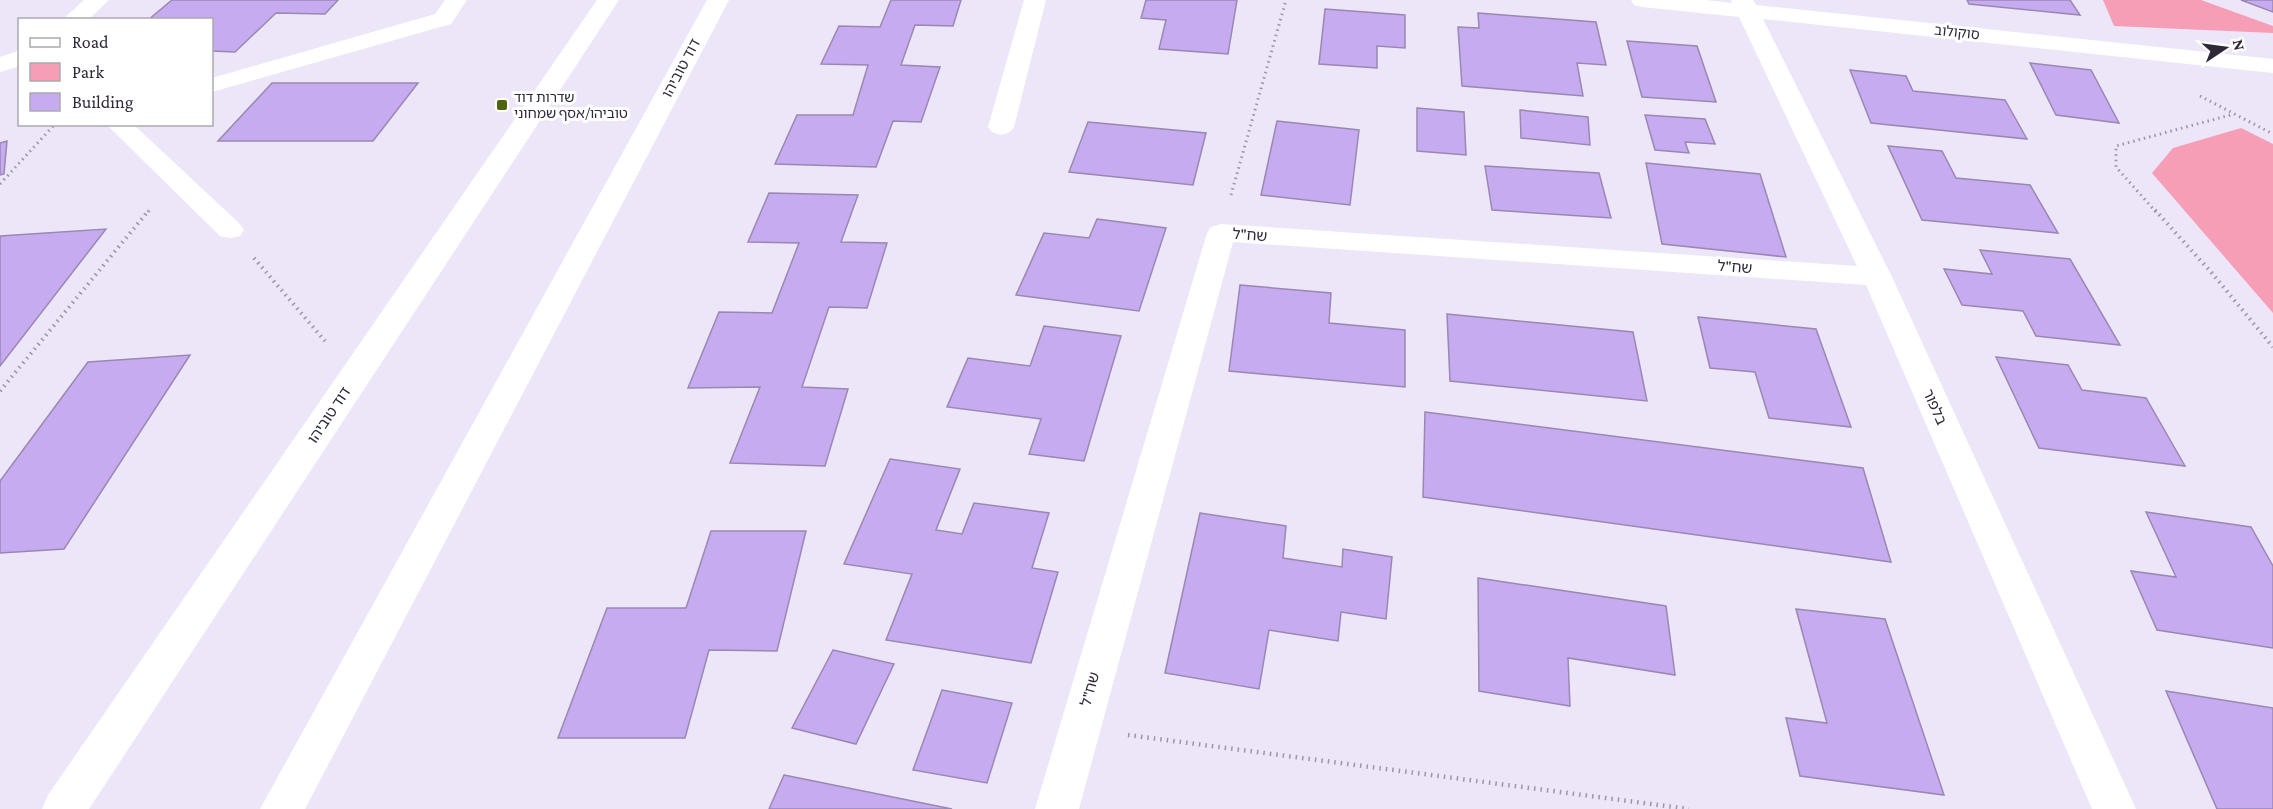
<svg xmlns="http://www.w3.org/2000/svg" width="2273" height="809" viewBox="0 0 2273 809" font-family="'Crimson Pro','Noto Sans Hebrew',serif">
<style>
.green{fill:#f59eb5}
.building{fill:#c7abf0;stroke:#9988b2;stroke-width:1.5}
.lines{fill:none;stroke-linecap:round;stroke-linejoin:round}
.path-far2{stroke:#9c95a7;stroke-width:3;stroke-dasharray:1.5 4;stroke-linecap:butt}
.path-far1{stroke:#9c95a7;stroke-width:4;stroke-dasharray:1.5 4.5;stroke-linecap:butt}
.path{stroke:#9c95a7;stroke-width:4.5;stroke-dasharray:1.5 5;stroke-linecap:butt}
.minor{fill:#fff;fill-rule:evenodd}
.highway{fill:#fff;fill-rule:evenodd}
.poi-dot{fill:#50640f;stroke:#fff;stroke-width:2}
.labels{text-anchor:middle;dominant-baseline:central;stroke-width:6;stroke-linejoin:round;paint-order:stroke}
.far-street-label{font-size:14px;fill:#2f2839;stroke:#fff}
.far-poi-label{font-size:14px;fill:#2f2839;stroke:#fff;text-anchor:start}
.street-label{font-size:15px;fill:#2f2839;stroke:#fff}
</style>
<rect width="100%" height="100%" fill="#ede6f8"/>
<path class="green" d="M2103,0H2201L2273,26V33L2114,26Z
M2241,128L2273,144V313L2152,173L2173,148Z"/>
<path class="building" d="M172,0H338L325,14L276,13L235,52L212,51V20H148Z
M891,0H961L953,26L915,25L901,65L940,67L921,122L893,121L876,167L775,164L797,115H853L868,65L821,64L839,26L880,27Z
M1146,0H1237L1228,54L1159,49L1166,20L1141,18Z
M1967,0H2070L2080,15L1969,4Z
M2241,0H2273V12Z
M1325,9L1405,15V48L1377,46V68L1319,64Z
M1478,13L1596,22L1606,65L1577,63L1583,96L1462,86L1458,27L1479,28Z
M1627,41L1697,46L1716,102L1642,97Z
M2030,63L2091,70L2119,123L2056,115Z
M1850,70L1906,76L1913,91L2005,100L2027,139L1871,123Z
M272,83H418L373,141H218Z
M1417,108L1464,112L1466,155L1417,151Z
M1520,110L1588,117L1590,145L1521,138Z
M1645,115L1705,119L1715,144L1685,142L1689,153L1655,150Z
M1277,121L1359,130L1350,205L1261,195Z
M1088,122L1206,133L1193,185L1069,172Z
M7,141L4,174L0,175V143Z
M1888,146L1942,151L1956,178L2030,185L2058,233L1922,220Z
M1646,163L1760,174L1786,257L1662,244Z
M1485,166L1599,173L1611,218L1492,210Z
M769,193L858,195L841,242L887,243L867,308L829,307L802,387L848,389L825,466L730,463L760,387L688,388L719,312L772,313L799,243L748,242Z
M1097,219L1166,228L1139,311L1016,295L1044,233L1089,238Z
M106,229L0,366V236Z
M1980,250L2070,259L2120,345L2036,336L2023,311L1962,305L1944,269L1992,274Z
M1240,285L1331,293L1329,323L1405,330V387L1229,371Z
M1447,314L1633,332L1647,401L1450,381Z
M1698,317L1816,329L1851,427L1769,418L1755,372L1710,368Z
M1044,326L1121,336L1084,461L1029,454L1041,419L947,407L968,358L1030,366Z
M190,355L64,549L0,553V481L88,362Z
M1996,357L2068,365L2082,390L2146,398L2185,466L2039,448Z
M1425,412L1863,468L1891,562L1423,497Z
M890,459L960,469L936,530L962,534L974,503L1049,513L1032,568L1058,572L1031,663L886,640L912,574L844,564Z
M2146,512L2251,527L2273,566V648L2157,630L2131,571L2176,577Z
M1200,513L1286,526L1283,558L1342,567L1343,549L1392,557L1386,619L1341,612L1338,641L1269,630L1259,689L1165,673Z
M711,531H806L777,651L709,650L685,738H558L607,608H686Z
M1478,578L1666,606L1675,675L1568,658L1570,706L1479,691Z
M1796,609L1885,619L1944,795L1800,776L1786,718L1827,723Z
M833,650L894,664L856,744L792,728Z
M942,690L1012,703L987,783L913,770Z
M2166,691L2273,708V809H2217Z
M784,775L952,809H769Z"/>
<g class="lines">
<path class="path-far2" d="M2200,96L2273,134
M0,184L55,124
M1231,195L1286,0
M148,212L150,209
M2156,212L2116,167V146L2234,114"/>
<path class="path-far1" d="M2155,210L2211,272L2273,347
M254,258L325,341
M0,391L149,210"/>
<path class="path" d="M1128,735L1689,809"/>
<path class="minor" d="M84,0H109L88,20H62Z
M445,0H467L451,24L212,92V78L435,14Z
M1024,0H1046L1014,127L1010,132L1001,135L992,132L988,127Z
M1631,0H1706L1732,3L1731,0H1753L1756,5L2273,59V73L1763,19L1892,277L2136,809H2092L1866,285L1233,242L1079,809H1035L1207,233L1211,227L1221,224L1857,266L1739,17L1642,7L1634,5Z
M20,50V66L0,72V57Z
M106,124H133L240,224L244,230L240,236L230,238L220,236Z"/>
<path class="highway" d="M597,0H619L89,809H42L48,795Z
M707,0H729L305,809H260Z"/>
</g>
<rect class="poi-dot" x="496" y="99" width="12" height="12" rx="3"/>
<g class="labels">
<g class="far-street-label">
<text transform="translate(1957 32) rotate(6)">סוקולוב</text>
</g>
<g class="far-poi-label">
<text x="514" y="97">שדרות דוד<tspan x="514" dy="16">טוביהו/אסף שמחוני</tspan></text>
</g>
<g class="street-label">
<text transform="translate(681 68) rotate(-62)">דוד טוביהו</text>
<text transform="translate(1250 235) rotate(4)">שח"ל</text>
<text transform="translate(1735 267) rotate(4)">שח"ל</text>
<text transform="translate(1935 407) rotate(66)">בלפור</text>
<text transform="translate(329 415) rotate(-56)">דוד טוביהו</text>
<text transform="translate(1090 689) rotate(-74)">שח"ל</text>
</g>
</g>
<rect x="18" y="18" width="195" height="108" fill="#ffffff" stroke="#aca9b0" stroke-width="1.5"/>
<rect x="30" y="38" width="30" height="9" fill="#ffffff" stroke="#aca9b0" stroke-width="1.5"/>
<text x="72" y="48" font-size="18" fill="#2f2839">Road</text>
<rect x="30" y="63" width="30" height="18" fill="#f59eb5" stroke="#aca9b0" stroke-width="1.5"/>
<text x="72" y="78" font-size="18" fill="#2f2839">Park</text>
<rect x="30" y="93" width="30" height="18" fill="#c7abf0" stroke="#aca9b0" stroke-width="1.5"/>
<text x="72" y="108" font-size="18" fill="#2f2839">Building</text>
<g transform="translate(2225 48) rotate(77)" stroke="#ffffff" stroke-width="4.5" paint-order="stroke">
<path d="M0-4.5L10 22L0 15L-10 22Z" fill="#2f2839"/>
<text y="-9" font-size="16" font-weight="bold" text-anchor="middle" fill="#2f2839">N</text>
</g>
</svg>
